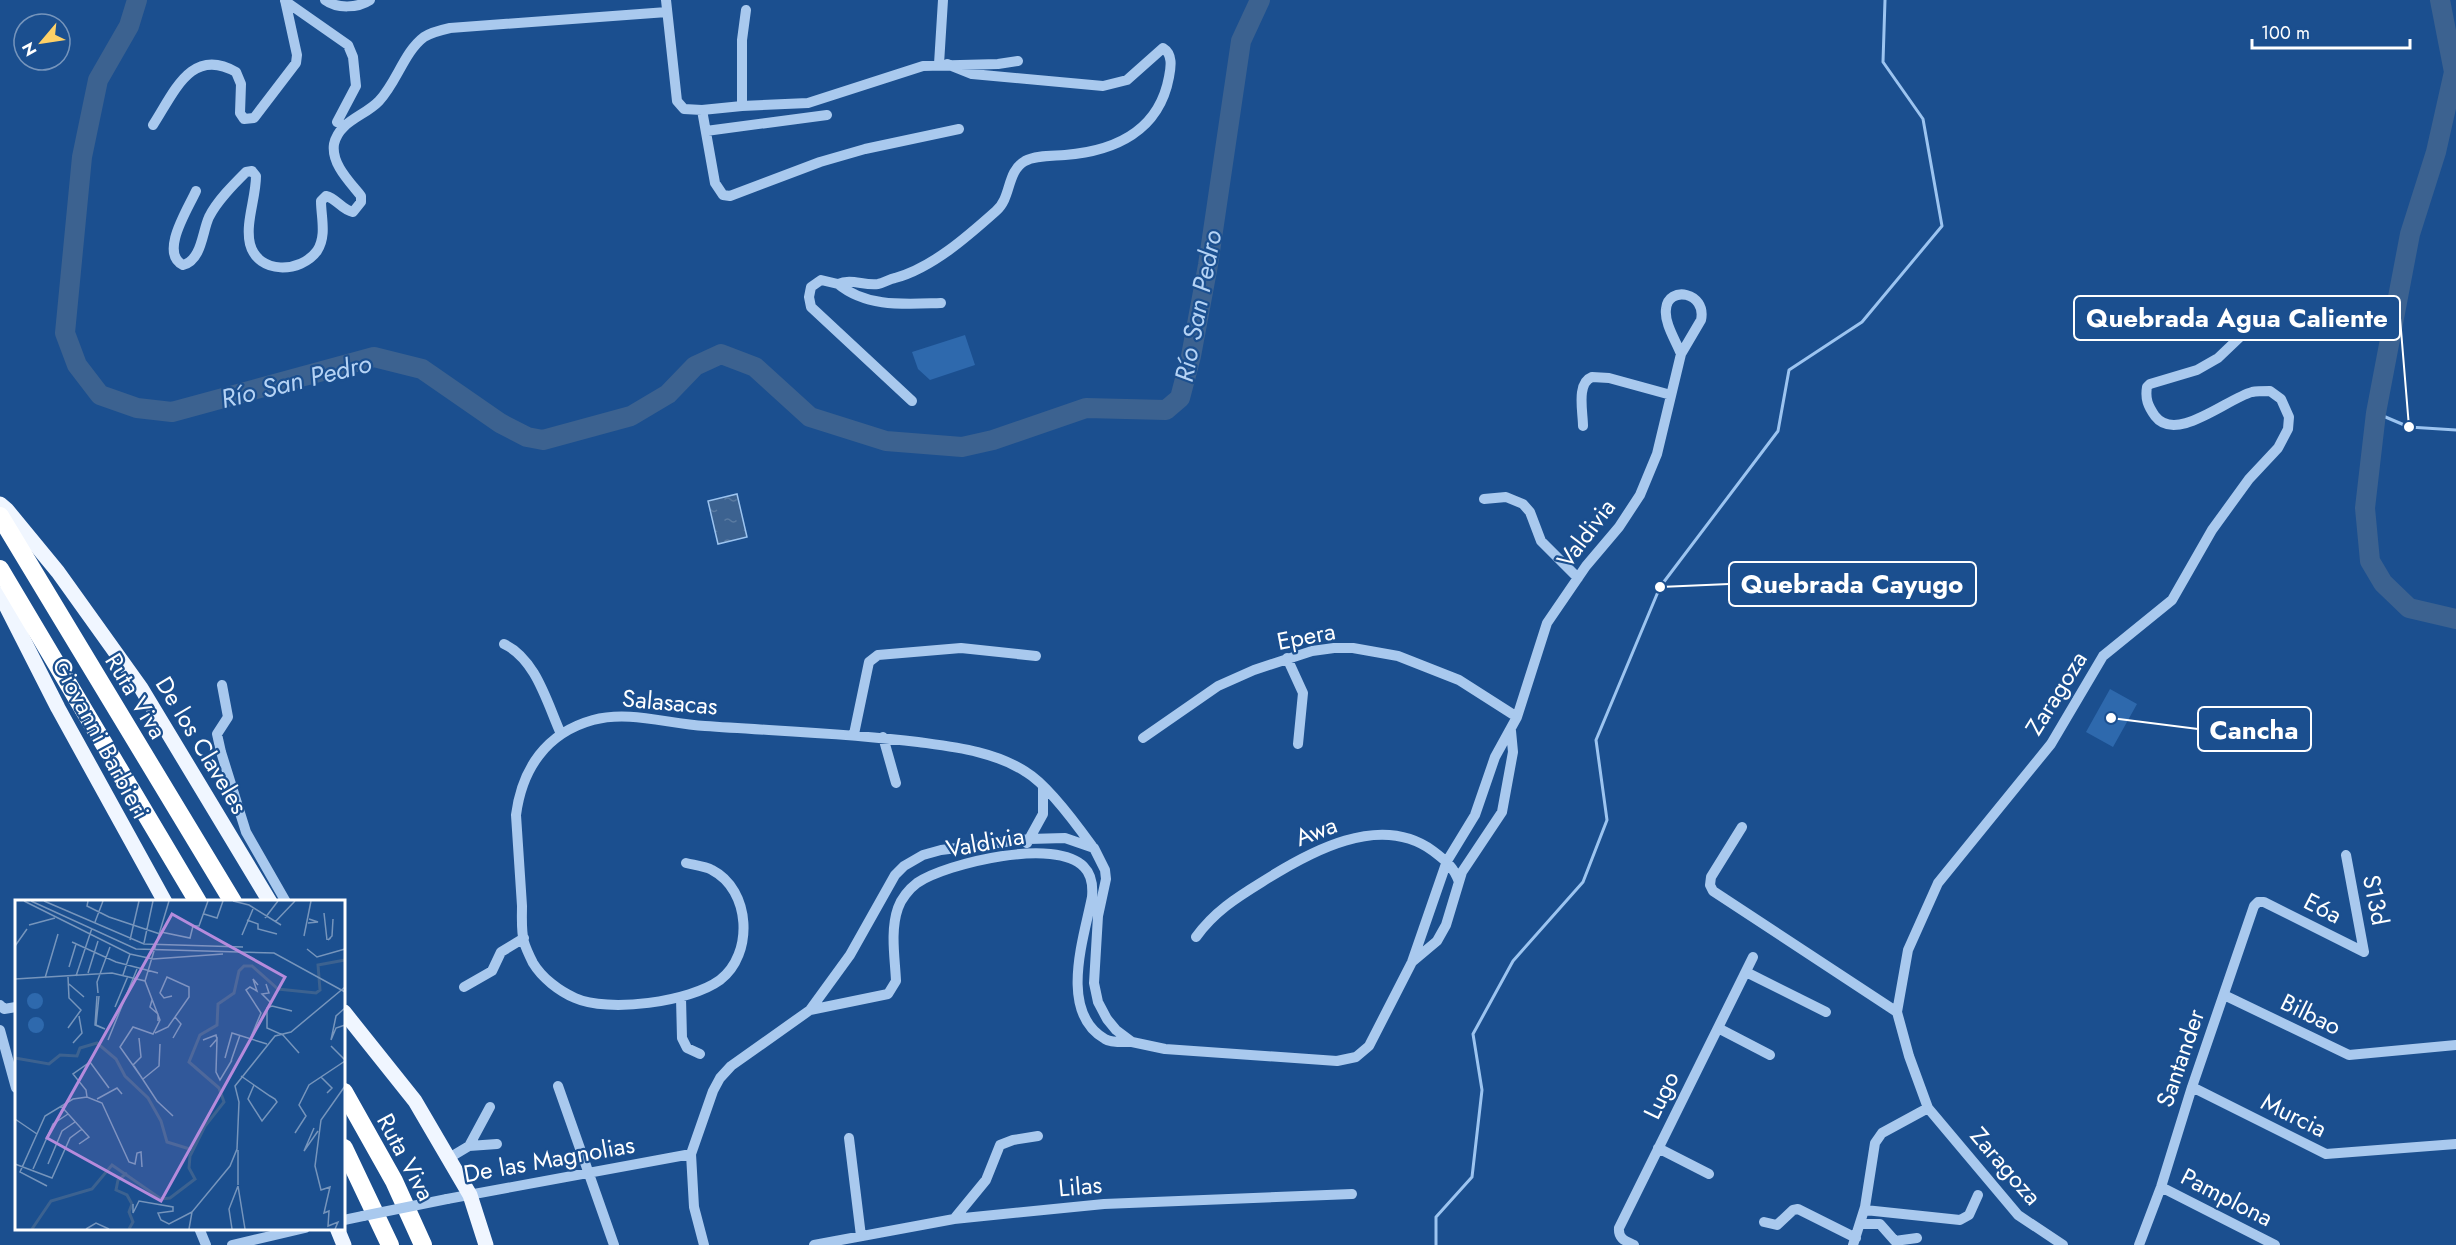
<svg xmlns="http://www.w3.org/2000/svg" width="2456" height="1245" viewBox="0 0 2456 1245" font-family="Jost,sans-serif">
<style>
.garden{fill:#2e69ad}
.water{fill:url(#water-ripples);stroke:#9cc4f0;stroke-width:1.5}
.lines{fill:none;stroke-linecap:round;stroke-linejoin:round}
.stream{stroke:#9cc4f0;stroke-width:3}
.river{stroke:#3c6290;stroke-width:20}
.minor{stroke:#a9c9ee;stroke-width:10}
.major{stroke:#f0f6ff;stroke-width:15}
.highway{stroke:#fff;stroke-width:18}
.minor-bridge{stroke:#a9c9ee;stroke-width:10}
.labels{text-anchor:middle;dominant-baseline:central;stroke-width:4.5;stroke-linejoin:round;paint-order:stroke}
.street-label{font-size:24px;fill:#fff;stroke:#1b4f8f}
.water-label{font-size:26px;font-style:italic;fill:#b5d3f5;stroke:#1b4f8f}
.inset-river{fill:none;stroke:#3c6290;stroke-width:3}
.inset-road{fill:none;stroke:#7695bc;stroke-width:1.5}
.view{fill:#b68bdc;fill-opacity:0.15;stroke:#b68bdc;stroke-width:3}
.inset-edge{fill:none;stroke:#fff;stroke-width:3}
.leader{fill:none;stroke:#fff;stroke-width:2}
.callout-dot{fill:#fff;stroke:#1b4f8f;stroke-width:2}
.callout{fill:#1b4f8f;stroke:#fff;stroke-width:2}
.callout-label{font-size:26px;text-anchor:middle;font-weight:bold;fill:#fff}
</style>
<defs>
<pattern id="water-ripples" width="26" height="14" patternUnits="userSpaceOnUse" patternTransform="scale(1.5)"><rect width="26" height="14" fill="#3c6290"/><path d="M2 4q2-2 4 0t4 0M15 11q2-2 4 0t4 0" fill="none" stroke="#597aa1"/></pattern>
</defs>
<rect width="100%" height="100%" fill="#1b4f8f"/>
<path class="garden" d="M965,335L975,365L930,380L918,369L912,352Z
M2110,689L2137,704L2113,747L2086,732Z"/>
<path class="water" d="M737,494L747,537L718,544L708,501Z"/>
<g class="lines">
<path class="stream" d="M2376,413L2409,427L2456,430
M1436,1245V1217L1472,1177L1482,1090L1473,1034L1513,961L1583,882L1607,820L1596,740L1660,587L1778,431L1789,370L1862,322L1942,226L1923,119L1883,62L1885,0"/>
<path class="river" d="M137,0L129,26L98,80L82,157L65,333L77,365L100,395L137,408L172,412L374,357L422,369L500,423L527,437L543,440L631,416L668,394L695,366L721,354L755,367L810,417L886,441L962,447L993,440L1086,408L1166,410L1180,398L1191,356L1208,265L1241,41L1260,0
M2440,0L2454,72L2436,152L2410,234L2376,413L2365,508L2370,561L2383,583L2409,608L2456,619"/>
<path class="minor" d="M325,0C337,9 358,8 370,0
M666,0L677,101L684,109L702,110L742,106L808,103L923,66L998,64L1018,61
M285,1L348,45L353,57L356,86L337,122
M939,64L943,0
M742,106V40L746,10
M702,110L715,183L723,195L730,196L820,162L865,149L959,129
M153,125C174,93 191,46 236,72L241,84L240,113L244,119L254,118L296,63L297,55L285,0
M706,131L827,115
M196,191C188,209 159,253 183,265C202,260 202,232 209,217C217,201 233,185 246,172L252,171L256,176C256,198 245,223 250,244C258,275 301,273 317,251C327,236 321,217 321,201L326,196C336,198 342,210 353,212L361,202V196C350,182 331,164 334,144C339,121 365,116 379,101C397,82 404,52 424,37C432,32 441,30 450,28L667,12
M838,284L821,280L811,287L809,297L811,307L912,401
M941,303C906,304 867,308 838,284C851,278 864,286 878,284C884,283 889,279 895,278C932,268 968,236 996,211C1012,197 1006,172 1025,161C1036,155 1053,156 1065,155C1115,151 1159,131 1169,77C1171,67 1173,54 1163,48L1127,80L1103,86L972,74L947,64
M1583,426C1583,412 1576,383 1592,377L1609,378L1671,395
M1484,499L1506,497L1523,504L1530,512L1541,541L1578,578
M504,644C536,659 547,703 561,734
M1287,658L1303,693L1298,744
M222,685L228,717L217,734L221,752L246,832L286,902
M854,734L869,662L878,655L961,648L1036,656
M883,737L896,783
M1143,738L1218,686L1254,670L1312,651L1334,648H1353L1398,656L1459,680L1517,717
M1742,827L1711,877L1710,885L1713,891L1897,1012
M1027,843L1043,814V788
M2346,855L2364,952
M686,863C694,865 705,866 712,870C751,890 754,954 720,980C690,1002 608,1013 575,998C559,991 542,978 533,963C530,957 526,949 524,942C521,931 522,917 522,906C520,876 518,845 516,815C522,769 546,733 593,720C629,710 668,724 705,726C776,731 847,733 918,742C954,747 994,751 1026,772C1048,785 1077,825 1092,846
M1196,937C1214,912 1236,898 1262,882C1309,852 1380,812 1433,851C1445,860 1454,867 1459,882
M1412,962L1437,941L1446,925L1462,872L1502,812L1513,752L1511,731
M1746,972L1826,1012
M464,987L492,971L501,952L524,938
M2224,995L2349,1055L2456,1045
M681,998L682,1038L687,1048L700,1054
M0,1005L4,1009L16,1007
M810,1010L888,994L896,981C895,958 890,931 898,908C901,899 909,889 917,883C947,863 1056,837 1084,867C1092,875 1093,886 1092,897C1084,938 1058,1012 1105,1039C1111,1043 1124,1042 1132,1042
M1718,1028L1770,1055
M0,1030L16,1088
M558,1086L614,1245
M2192,1087L2326,1154L2456,1144
M849,1138L861,1236
M469,1146L497,1144
M1658,1148L1709,1174
M449,1158L469,1146L490,1107
M2161,1187L2275,1245
M447,1199L691,1154
M1865,1210L1960,1220L1969,1215L1978,1195
M954,1219L986,1180L1000,1145L1013,1140L1038,1136
M344,1220L363,1216
M1764,1222L1777,1225L1793,1210L1798,1209L1856,1238
M1861,1224H1880L1895,1241L1917,1238
M199,1228L206,1245
M232,1245L305,1228
M704,1245L694,1207L691,1154L713,1091L720,1078L731,1066L810,1010L850,955L895,875L904,866L923,855L941,850L1029,839L1065,838L1094,848L1105,870L1106,879L1098,916L1094,983L1098,1002L1107,1019L1116,1030L1132,1042L1165,1049L1337,1061L1356,1057L1369,1046L1412,962L1447,861L1475,815L1495,757L1517,717L1547,623L1586,566L1619,527L1640,495L1657,454L1681,354L1701,320C1707,292 1668,285 1666,309C1664,323 1676,341 1681,354
M814,1245L954,1219L1104,1204L1352,1194
M1634,1245C1626,1241 1618,1239 1619,1228L1753,957
M1853,1245L1865,1207L1875,1143L1882,1133L1928,1108
M2063,1245L2018,1215L1928,1108L1909,1056L1897,1012L1908,950L1938,883L2051,744L2103,656L2172,600L2212,530L2249,479L2278,448L2288,429L2289,417L2281,399L2270,391C2265,391 2257,391 2252,392C2228,398 2176,444 2155,416C2148,406 2145,399 2147,387L2150,384L2197,370L2218,358L2260,318
M2139,1245L2161,1187L2192,1087L2254,906L2258,902H2264L2364,952"/>
<path class="major" d="M0,504L7,510L58,572L141,688L270,902
M0,594L58,708L165,902
M344,1012L415,1101L470,1195L486,1245
M337,1228L344,1245"/>
<path class="highway" d="M0,516L233,902
M0,569L198,902
M344,1092L394,1181L423,1245
M344,1148L390,1245"/>
<path class="minor-bridge" d="M363,1216L447,1199"/>
</g>
<g class="labels">
<g class="street-label">
<text transform="translate(1586 533) rotate(-53)">Valdivia</text>
<text transform="translate(1306 636) rotate(-11)">Epera</text>
<text transform="translate(2056 693) rotate(-58)">Zaragoza</text>
<text transform="translate(136 696) rotate(59)">Ruta Viva</text>
<text transform="translate(670 702) rotate(5)">Salasacas</text>
<text transform="translate(101 738) rotate(62)">Giovanni Barbieri</text>
<text transform="translate(202 745) rotate(59)">De los Claveles</text>
<text transform="translate(1316 831) rotate(-21)">Awa</text>
<text transform="translate(985 842) rotate(-10)">Valdivia</text>
<text transform="translate(2376 900) rotate(79)">S13d</text>
<text transform="translate(2323 908) rotate(27)">E6a</text>
<text transform="translate(2311 1014) rotate(26)">Bilbao</text>
<text transform="translate(2180 1058) rotate(-71)">Santander</text>
<text transform="translate(1661 1095) rotate(-64)">Lugo</text>
<text transform="translate(2294 1115) rotate(26)">Murcia</text>
<text transform="translate(406 1157) rotate(62)">Ruta Viva</text>
<text transform="translate(549 1159) rotate(-10)">De las Magnolias</text>
<text transform="translate(2006 1166) rotate(49)">Zaragoza</text>
<text transform="translate(1080 1186) rotate(-5)">Lilas</text>
<text transform="translate(2227 1197) rotate(27)">Pamplona</text>
</g>
<g class="water-label">
<text transform="translate(1198 306) rotate(-79)">Río San Pedro</text>
<text transform="translate(296 381) rotate(-14)">Río San Pedro</text>
</g>
</g>
<g transform="translate(15 900)">
<rect width="330" height="330" fill="#1b4f8f"/>
<path d="M12 101a8 8 0 1 1 16 0a8 8 0 1 1-16 0ZM13 125a8 8 0 1 1 16 0a8 8 0 1 1-16 0Z" fill="#2e69ad"/>
<path class="inset-river" d="M0,158L34,164L45,155L62,156L65,148L82,143L101,159L110,176L133,198L146,221L152,242L178,250M112,273L103,280L101,290L112,295L117,304L114,312L118,322L114,329M17,329L36,301L77,289L97,265L146,299L155,298L180,279L174,268L175,256L190,226L209,202L204,188L174,162L185,135L202,125L203,104L219,93L224,71L229,66H237L263,89L301,93L305,90L303,65L330,60"/>
<path class="inset-road" d="M9,1L115,54L138,59L208,54M16,1L121,49L259,53L330,92M29,1L129,44L228,47M73,1L72,6L94,17L145,34M218,1L234,5L266,25M309,13L312,40M189,14L202,18L208,1M250,18L263,1M232,20L243,24V29L262,34M80,22L88,1M260,22L280,1M293,23L303,22L294,19M14,25L40,18M146,32L175,38L178,26H184L193,1M227,35L238,9M289,36L296,1M316,38L313,40L317,36L318,19M115,40L124,1M57,42L101,62L143,73M129,43L138,1M0,46L12,29M292,49L302,57L330,49M54,67L61,44M73,73L83,41M108,75L115,54M61,76L77,28M30,78L43,34M0,79L97,73L130,81L145,120L138,134L118,127L105,147L127,178M130,81L154,1M54,84L69,97M251,84L254,93L247,94L256,103M83,93L82,82L95,47M82,96L80,125L90,129L81,125L84,96M137,100L135,107L143,114V121M257,106L252,108V128L268,135L284,153M257,106L277,111M100,107L113,76M330,108L321,116L316,140L321,128L330,125M53,128L66,110L54,98L53,77M140,133L153,127L174,97V87L152,77L145,93L149,98L157,96M236,137L246,113L231,90L235,87L242,91L238,79L243,85M158,138L166,124L160,117M93,140L122,69M188,140L201,135L202,139M58,143L67,133L64,116M316,146L330,160M195,147L202,139L201,172L205,180L217,160M210,158L217,133L252,144M216,161L225,135M118,165L126,157L124,138M119,166L142,201L158,216M226,176L239,185L255,196L260,199L262,202L247,221L233,199L239,185M306,177L317,188L312,193M128,179L144,166L145,144M72,197L71,190L58,174L75,162L94,188M82,199L102,188L107,194M46,206L74,237L64,244M0,219L22,234M299,228L289,251L303,231M280,233L291,216L284,205L294,185L330,161M223,250V285M0,264L37,278L55,238L67,229M33,264L47,231L60,222M18,269L38,224L53,214M32,286L5,272L30,216L58,199L72,197L87,203L114,262L120,264L122,253L126,252L127,267M223,286L230,329M118,304V313L124,301L158,307V311L143,313L146,320L154,324L177,312M71,329L81,323L94,329M174,329L177,312L215,266L222,249L224,202L220,186L260,136L276,132L330,87M217,329L214,309L223,286M320,329L323,322L313,326L314,311L309,313L315,287L306,290L300,266L306,220L330,186"/>
<path class="view" d="M157,14L270,77L146,301L32,238Z"/>
<rect width="330" height="330" class="inset-edge"/>
</g>
<path class="leader" d="M2409 427L2400 318M1660 587L1729 584M2111 718L2198 729"/>
<g class="callout-dot">
<circle cx="2409" cy="427" r="6"/>
<circle cx="1660" cy="587" r="6"/>
<circle cx="2111" cy="718" r="6"/>
</g>
<g class="callout">
<rect x="2074" y="296" width="326" height="44" rx="6"/>
<rect x="1729" y="562" width="247" height="44" rx="6"/>
<rect x="2198" y="707" width="113" height="44" rx="6"/>
</g>
<g class="callout-label">
<text x="2237" y="327">Quebrada Agua Caliente</text>
<text x="1852" y="593">Quebrada Cayugo</text>
<text x="2254" y="739">Cancha</text>
</g>
<g transform="translate(42 42) rotate(241)"><circle r="28" fill="#1b4f8f" stroke="#7695bc" stroke-width="1.5"/>
<path d="M0-4.5L10 22L0 15L-10 22Z" fill="#ffd166"/>
<text y="-9" font-size="16" font-weight="bold" text-anchor="middle" fill="#ffffff">N</text>
</g>
<path d="M2252 39v9h158v-9" fill="none" stroke="#ffffff" stroke-width="3"/>
<text x="2261" y="39" font-size="18" fill="#ffffff" stroke="#1b4f8f" stroke-width="4.5" paint-order="stroke">100 m</text>
</svg>
